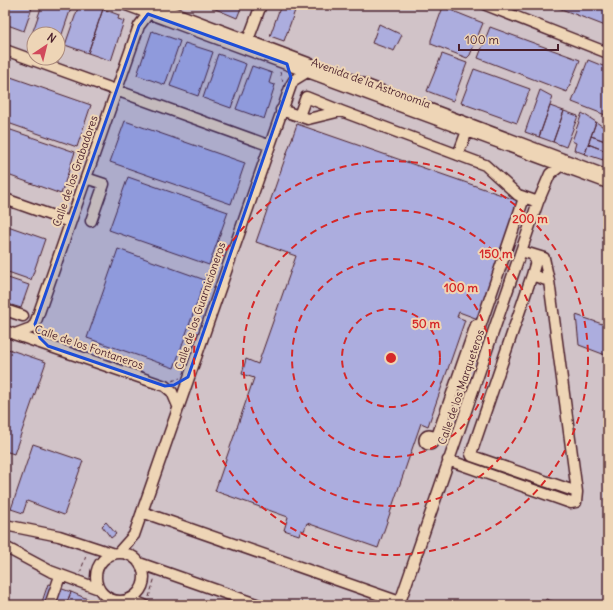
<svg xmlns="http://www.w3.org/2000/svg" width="613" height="610" viewBox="0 0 613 610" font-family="Delius,sans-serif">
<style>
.built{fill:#d1c3c8;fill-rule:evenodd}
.building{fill:#acadde;stroke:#4a1f2b}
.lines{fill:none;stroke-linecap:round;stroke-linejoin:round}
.minor-casing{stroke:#4a1f2b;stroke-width:13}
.path{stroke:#4a1f2b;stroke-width:1;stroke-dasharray:4 3;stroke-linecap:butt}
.minor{stroke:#eed5b6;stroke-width:10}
.marked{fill:#1d4ed8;fill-opacity:0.2;stroke:#1d4ed8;stroke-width:3;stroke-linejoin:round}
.ring{fill:none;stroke:#d62828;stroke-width:2;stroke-dasharray:7 5}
.labels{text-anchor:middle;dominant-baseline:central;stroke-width:4;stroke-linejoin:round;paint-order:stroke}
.street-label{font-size:11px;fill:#4a1f2b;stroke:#eed5b6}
.centre{fill:#d62828;stroke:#eed5b6;stroke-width:2}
.ring-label{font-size:12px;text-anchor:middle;font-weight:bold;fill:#d62828;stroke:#eed5b6;stroke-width:4;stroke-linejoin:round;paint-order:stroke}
</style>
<rect width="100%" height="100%" fill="#e1cdbe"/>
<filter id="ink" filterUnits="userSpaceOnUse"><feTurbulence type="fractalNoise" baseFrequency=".025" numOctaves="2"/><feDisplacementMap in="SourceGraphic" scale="8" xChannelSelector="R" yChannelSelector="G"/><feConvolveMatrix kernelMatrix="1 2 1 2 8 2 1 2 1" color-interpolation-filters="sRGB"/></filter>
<g filter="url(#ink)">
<path class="built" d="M5,5H126L608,183V605H5ZM34,34H58V58H34Z
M154,5H608V176Z"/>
<path class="building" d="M5,5H33L24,31L5,24Z
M42,5H72L59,43L58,34H32Z
M79,5H92L103,9L88,53L65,45Z
M206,5H234L241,8L237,18Z
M281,5H297L284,41L270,36Z
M551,5H608V27Z
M443,7L483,23L470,55L467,58L431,44V40Z
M103,9L119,15L118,19L124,21L111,61L88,53Z
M379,24L402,35L394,51L372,43Z
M490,27L580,60L567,92L478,58Z
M152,31L180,41L165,85L137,75Z
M185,43L213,52L198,96L170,86Z
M218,54L246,64L231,108L203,98Z
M442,54L467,63L453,101L427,91Z
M588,60L608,68V116L572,102Z
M252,66L272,73L269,83L275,85L264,119L236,109Z
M474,69L530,89L517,123L461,103Z
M5,75L91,105L77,147L5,122Z
M540,90L553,97L539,137L525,132Z
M550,106L564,111L553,142L539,137Z
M564,111L578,116L566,147L553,142Z
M582,113L596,122L585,154L574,150L576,143L572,141Z
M125,121L245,163L231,204L110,162Z
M596,122L608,130V142L591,136Z
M297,124L519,201L478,319L459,312L457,317L465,320L428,426L421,423L378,548L307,523L304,531L301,530L299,535L284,530L288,517L215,491L254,378L242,374L246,359L258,364L296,256L256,242Z
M5,128L75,152L61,194L5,174Z
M591,136L608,142L606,151L588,144Z
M588,144L606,151L603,160L585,154Z
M128,177L228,212L209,265L109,230Z
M5,225L45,239L31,280L5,271Z
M118,249L205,280L174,368L87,338Z
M5,277L29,285L21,308L5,303Z
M576,315L608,326V356L579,345Z
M5,348L46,362L14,454L5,451Z
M33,444L83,461L64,515L27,501L23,513L11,509Z
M106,522L116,534L111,538L102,526Z
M48,584L71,592L66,605H41Z
M71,592L90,600L88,605H66Z
M546,599L564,605H544Z"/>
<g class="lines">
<defs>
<path id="minor" d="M126,5L608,183
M154,5L608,176
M486,5L608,53
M250,46L248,40L261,5
M5,50L268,145
M281,110L308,119L341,111L485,165L518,195L538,202
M299,116L306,97L341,111
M458,155L467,131
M86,178L104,184L91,221
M5,199L70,222
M521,251L544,258L549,281
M532,275L536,261L533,255
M5,310L23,316
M5,331L165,386L172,392L178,406
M15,334L31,328L35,324L139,26L148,14L154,11
M424.5 440a4.5 4.5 0 1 1 9 0a4.5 4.5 0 1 1-9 0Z
M433,439L438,434L476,325L480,327L523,201L521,196
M448,460L571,503L576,502L577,492L549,281L532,275L471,454L472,456L577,492
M142,512L400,602
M5,525L59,536L114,554
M5,547L50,571L99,589
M118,553L134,535L291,85L294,80L307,72
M96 577a24 24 0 1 1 48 0a24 24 0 1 1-48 0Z
M139,563L259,605
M129,599L144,605
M50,605L60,576
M399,605L538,202L550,174L563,164"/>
</defs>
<use href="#minor" class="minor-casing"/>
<path class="path" d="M110,5L119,8
M464,5L474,9
M280,72L283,82
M172,381L180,378
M80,573L87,553
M149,597L155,577
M97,598L101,605"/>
<use href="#minor" class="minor"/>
</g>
</g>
<path class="marked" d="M148,14L287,64L291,78L188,377L174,385L165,386L48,346L40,338L35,324L139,26Z"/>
<g class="ring">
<circle cx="391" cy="358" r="49"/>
<circle cx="391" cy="358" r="99"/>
<circle cx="391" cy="358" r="148"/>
<circle cx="391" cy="358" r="197"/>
</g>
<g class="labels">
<g class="street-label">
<text transform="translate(371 83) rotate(20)">Avenida de la Astronomía</text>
<text transform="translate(75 171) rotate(-71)">Calle de los Grabadores</text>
<text transform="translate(200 306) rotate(-71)">Calle de los Guarnicioneros</text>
<text transform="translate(89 347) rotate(19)">Calle de los Fontaneros</text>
<text transform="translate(461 387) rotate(-71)">Calle de los Marqueteros</text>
</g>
</g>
<circle cx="391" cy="358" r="6" class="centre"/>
<g class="ring-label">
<text x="530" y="223">200 m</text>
<text x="496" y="258">150 m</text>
<text x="461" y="292">100 m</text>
<text x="426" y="328">50 m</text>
</g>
<rect width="613" height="610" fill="none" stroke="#eed5b6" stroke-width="20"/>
<rect x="10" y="10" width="593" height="590" fill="none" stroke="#4a1f2b" stroke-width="1.5" filter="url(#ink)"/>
<g transform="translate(46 46) rotate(35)"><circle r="19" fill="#eed5b6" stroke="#ac8c7e"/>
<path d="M0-3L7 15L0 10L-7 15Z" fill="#d1495b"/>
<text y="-6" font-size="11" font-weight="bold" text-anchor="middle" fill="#4a1f2b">N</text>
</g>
<path d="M459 44v6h99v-6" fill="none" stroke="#4a1f2b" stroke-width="2"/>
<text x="465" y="44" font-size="12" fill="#4a1f2b" stroke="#eed5b6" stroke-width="3" paint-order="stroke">100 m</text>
</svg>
